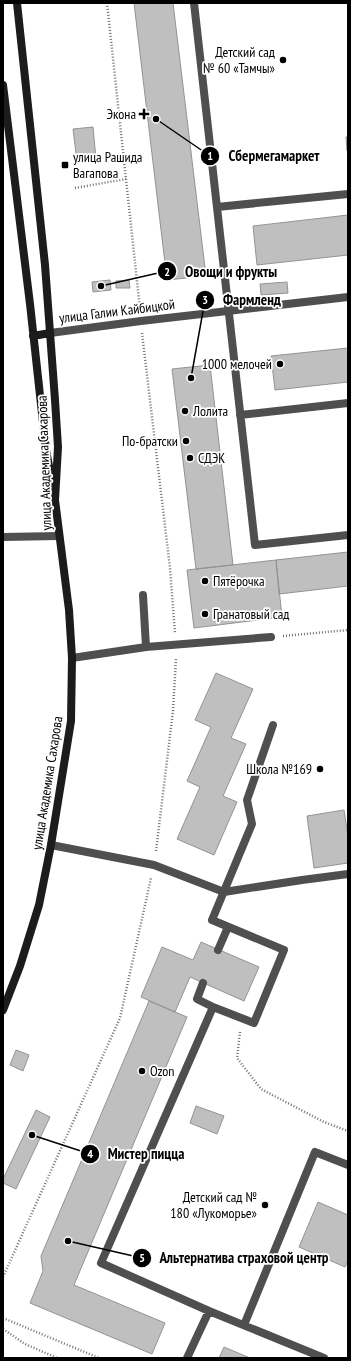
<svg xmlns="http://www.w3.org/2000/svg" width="351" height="1361" viewBox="0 0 351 1361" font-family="'PT Sans Narrow',sans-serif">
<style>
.building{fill:#bfbfbf;stroke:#939393}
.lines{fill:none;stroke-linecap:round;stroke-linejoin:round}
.path{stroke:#717171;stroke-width:2.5;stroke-dasharray:1 2;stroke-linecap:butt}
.lane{stroke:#4f4f4f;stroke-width:8}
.street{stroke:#4f4f4f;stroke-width:8}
.secondary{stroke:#1c1c1c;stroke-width:8}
.poi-dot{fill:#000;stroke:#fff;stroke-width:1.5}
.labels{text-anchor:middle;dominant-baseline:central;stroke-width:3.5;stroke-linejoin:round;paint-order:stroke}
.poi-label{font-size:14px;fill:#000;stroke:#fff;text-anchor:end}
.street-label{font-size:14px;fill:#000;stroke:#fff}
.leader{fill:none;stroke:#000;stroke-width:1.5}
.callout-dot{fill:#000;stroke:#fff;stroke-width:1.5}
.mark-label{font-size:12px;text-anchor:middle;font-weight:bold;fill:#fff}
.callout-label{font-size:15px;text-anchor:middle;font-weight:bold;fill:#000;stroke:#fff;stroke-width:3.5;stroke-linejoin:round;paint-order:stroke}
</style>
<rect width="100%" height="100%" fill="#fff"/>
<path class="building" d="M134,3H173L206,276L167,280Z
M93,127L96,159L77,161L73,129Z
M346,137H348V151H347Z
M348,215V255L257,265L253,226Z
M110,280L111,290L93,292L92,282Z
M129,280L130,288H116V281Z
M287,282L288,293L261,295L260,284Z
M348,348V382L275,390L271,356Z
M210,365L233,565L196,569L172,369Z
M348,552V586L279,594L276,560Z
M276,560L282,617L194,628L187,570Z
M216,673L253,689L231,738L246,744L223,796L237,802L214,855L177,839L200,787L187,781L211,727L195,720Z
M344,810L348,836V863L314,868L307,816Z
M201,942L259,967L244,1001L190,977L175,1012L141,997L162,947L193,960Z
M149,1001L187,1017L74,1285L165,1323L152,1354L30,1303L43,1271L41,1256Z
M16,1050L29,1055L23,1071L10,1065Z
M196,1106L224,1116L217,1134L190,1123Z
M36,1110L50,1117L16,1189L3,1183V1179Z
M318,1202L348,1215V1261L345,1267L299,1247Z
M224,1347L250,1358H219Z"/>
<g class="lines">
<path class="path" d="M107,3L140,309
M75,188L126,179
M142,333L170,568L175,633
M283,636L348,630
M156,851L173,711L176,658
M240,1032L237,1058L261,1089L324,1122L348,1131
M3,1277L120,1018L151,878
M3,1318L99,1358
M3,1329L25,1344L57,1358"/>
<path class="lane" d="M194,3L255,545L348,535
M217,207L348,194
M240,415L348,403
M3,537L59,536
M143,595L146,647
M72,658L146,647L271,637
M51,845L154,865L224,892L302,880L348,874
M218,950L228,927
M203,983L197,999L213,1007
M209,1311L101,1263L213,1007L254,1023L284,950L212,920L252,824L247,800L273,725
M244,1325L315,1152L348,1165
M187,1358L209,1311L324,1358"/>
<path class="street" d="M50,333L141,321L348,297"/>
<path class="secondary" d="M3,85L30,304L46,450L53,487
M33,336L50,333
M3,1010L20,966L39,905L51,845L71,721L72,658L69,610L55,500L58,447L55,400L45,265L17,3"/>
</g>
<g class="poi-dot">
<circle cx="283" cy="60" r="4"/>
<path d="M142 108h4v4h4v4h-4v4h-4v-4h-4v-4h4z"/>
<rect x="61" y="161" width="8" height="8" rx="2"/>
<circle cx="280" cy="364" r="4"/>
<circle cx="185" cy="411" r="4"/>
<circle cx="186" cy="441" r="4"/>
<circle cx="190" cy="458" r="4"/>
<circle cx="205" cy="581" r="4"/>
<circle cx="205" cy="614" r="4"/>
<circle cx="320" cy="769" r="4"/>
<circle cx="142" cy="1071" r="4"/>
<circle cx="265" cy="1205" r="4"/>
</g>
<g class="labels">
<g class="poi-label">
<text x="275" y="52">Детский сад<tspan x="275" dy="16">№ 60 «Тамчы»</tspan></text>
<text x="136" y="114">Экона</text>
<text x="73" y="157" text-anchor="start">улица Рашида<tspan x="73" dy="16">Вагапова</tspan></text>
<text x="272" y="364">1000 мелочей</text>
<text x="193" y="411" text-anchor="start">Лолита</text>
<text x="178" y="441">По-братски</text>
<text x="198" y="458" text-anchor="start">СДЭК</text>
<text x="213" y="581" text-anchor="start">Пятёрочка</text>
<text x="213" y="614" text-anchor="start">Гранатовый сад</text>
<text x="312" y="769">Школа №169</text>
<text x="150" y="1071" text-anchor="start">Ozon</text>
<text x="257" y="1197">Детский сад №<tspan x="257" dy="16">180 «Лукоморье»</tspan></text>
</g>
<g class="street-label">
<text transform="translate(117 311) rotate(-7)">улица Галии Кайбицкой</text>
<text transform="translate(44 463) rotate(-92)">улица Академика Сахарова</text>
<text transform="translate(47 783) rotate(-81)">улица Академика Сахарова</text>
</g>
</g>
<path class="leader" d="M156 119L210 156M101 286L167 271M191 378L205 300M32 1135L90 1154M68 1241L142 1258"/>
<g class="callout-dot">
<circle cx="156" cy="119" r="4"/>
<circle cx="101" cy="286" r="4"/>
<circle cx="191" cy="378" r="4"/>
<circle cx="32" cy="1135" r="4"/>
<circle cx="68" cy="1241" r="4"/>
<circle cx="210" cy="156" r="10"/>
<circle cx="167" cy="271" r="10"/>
<circle cx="205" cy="300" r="10"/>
<circle cx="90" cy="1154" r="10"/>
<circle cx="142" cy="1258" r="10"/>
</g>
<g class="mark-label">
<text x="210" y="160">1</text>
<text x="167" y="276">2</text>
<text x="205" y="304">3</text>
<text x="90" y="1158">4</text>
<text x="142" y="1262">5</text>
</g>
<g class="callout-label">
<text x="274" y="161">Сбермегамаркет</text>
<text x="231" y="277">Овощи и фрукты</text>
<text x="252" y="305">Фармленд</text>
<text x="146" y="1159">Мистер пицца</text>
<text x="244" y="1263">Альтернатива страховой центр</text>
</g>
<rect width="351" height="1361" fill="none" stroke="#000000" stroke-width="8"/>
</svg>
